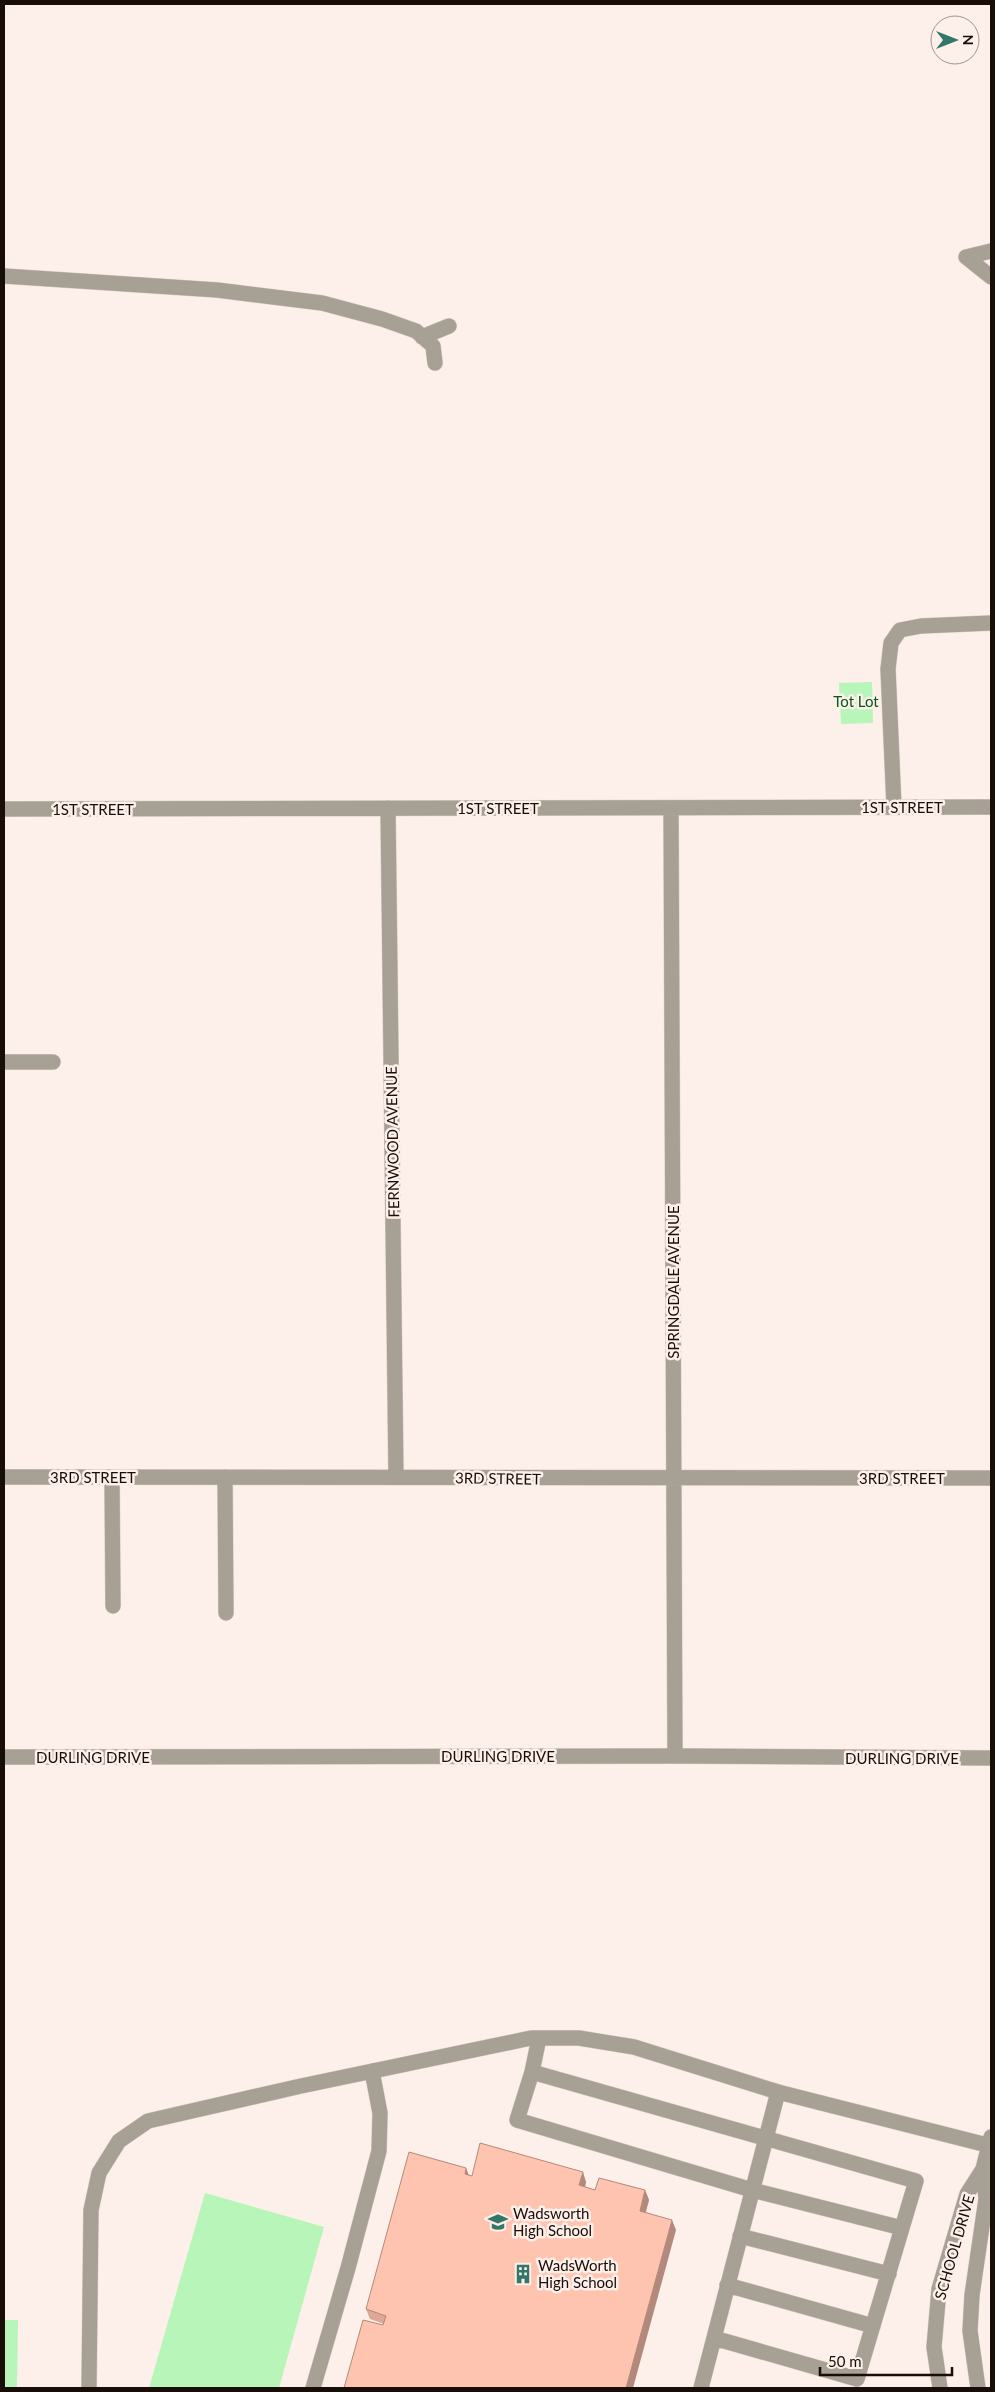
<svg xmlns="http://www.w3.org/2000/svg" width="995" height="2392" viewBox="0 0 995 2392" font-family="Lato,sans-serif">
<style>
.green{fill:#b7f5b9}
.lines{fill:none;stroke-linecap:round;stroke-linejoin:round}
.minor-casing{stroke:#d9cbc5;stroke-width:16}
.minor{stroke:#a7a094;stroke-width:15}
.wall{fill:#dba996}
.shaded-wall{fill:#b2897a}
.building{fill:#ffc4af;stroke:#b2897a}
.labels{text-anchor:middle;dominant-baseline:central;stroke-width:5;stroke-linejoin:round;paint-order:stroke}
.park-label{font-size:15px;fill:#055918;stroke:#fdefe9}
.street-label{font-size:15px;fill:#190d09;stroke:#fdefe9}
.poi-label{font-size:15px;fill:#190d09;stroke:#fdefe9;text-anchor:start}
</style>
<rect width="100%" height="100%" fill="#fdefe9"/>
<path class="green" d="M872,682L873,723L841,724L839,683Z
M205,2193L324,2227L279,2388H149Z
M4,2320H18L17,2388H4Z"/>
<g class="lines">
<defs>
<path id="minor" d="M966,257L991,277
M966,257L991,251
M4,276L217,290L322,303L382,319L416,331L433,346L435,363
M422,337L449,326
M894,807L888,669L891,643L900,630L921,626L991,623
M388,808L396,1477
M671,808L675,1756
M4,809L991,807
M4,1062H53
M4,1477L991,1478
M112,1477L113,1606
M225,1477L226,1613
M4,1757L684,1756L991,1758
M539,2038L532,2072L916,2181L857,2379L714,2338
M532,2072L517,2120L752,2190L902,2228
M740,2236L889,2274
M727,2285L873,2326
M89,2388L91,2210L99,2173L119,2141L148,2121L301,2086L531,2038H579L634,2047L778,2092
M313,2388L348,2268L379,2151L380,2113L372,2071
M701,2388L778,2092L991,2146
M940,2388L934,2347L939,2289L967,2194L983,2169
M978,2388L970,2331L972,2295L986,2199L983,2169L991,2137"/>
</defs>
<use href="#minor" class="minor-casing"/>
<use href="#minor" class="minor"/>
</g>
<path class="wall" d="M469,2175L472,2176L586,2182L585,2187L595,2190H645L649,2200L646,2212L676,2230L383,2325L384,2324L370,2319L366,2309Z"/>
<path class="shaded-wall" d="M466,2168L470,2178L465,2174Z
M583,2172L586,2182L583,2195L579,2185Z
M645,2190L649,2200L643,2221L640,2211Z
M672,2220L676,2230L633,2388H626Z"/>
<path class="building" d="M480,2143L583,2172L579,2185L595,2190L599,2178L645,2190L640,2211L672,2220L626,2388H344L363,2320L383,2325L386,2316L366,2309L409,2152L466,2168L465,2174L472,2176Z"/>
<defs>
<symbol id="school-bare" viewBox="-9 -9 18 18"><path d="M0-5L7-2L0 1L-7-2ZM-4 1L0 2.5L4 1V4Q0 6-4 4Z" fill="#337769" stroke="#fdefe9" stroke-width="2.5" paint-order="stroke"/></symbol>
<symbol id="building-bare" viewBox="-9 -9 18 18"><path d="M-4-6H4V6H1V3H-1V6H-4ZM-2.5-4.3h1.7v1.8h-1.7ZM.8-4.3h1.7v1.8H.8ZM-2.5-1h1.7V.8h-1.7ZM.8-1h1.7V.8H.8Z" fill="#337769" stroke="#fdefe9" stroke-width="2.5" paint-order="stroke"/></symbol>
</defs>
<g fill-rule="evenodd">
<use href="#school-bare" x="484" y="2208" width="28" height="28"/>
<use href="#building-bare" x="509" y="2260" width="28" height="28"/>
</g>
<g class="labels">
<g class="park-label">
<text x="856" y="701">Tot Lot</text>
</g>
<g class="street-label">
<text x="902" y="807">1ST STREET</text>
<text x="498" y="808">1ST STREET</text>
<text x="93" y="809">1ST STREET</text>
<text transform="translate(392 1142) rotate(-91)">FERNWOOD AVENUE</text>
<text transform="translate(673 1282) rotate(-90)">SPRINGDALE AVENUE</text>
<text x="93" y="1477">3RD STREET</text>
<text transform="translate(498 1478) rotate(1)">3RD STREET</text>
<text x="902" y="1478">3RD STREET</text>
<text x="498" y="1756">DURLING DRIVE</text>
<text x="93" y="1757">DURLING DRIVE</text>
<text x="902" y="1758">DURLING DRIVE</text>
<text transform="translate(954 2247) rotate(-74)">SCHOOL DRIVE</text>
</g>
<g class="poi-label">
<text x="513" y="2213">Wadsworth<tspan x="513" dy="17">High School</tspan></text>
<text x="538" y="2265">WadsWorth<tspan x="538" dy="17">High School</tspan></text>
</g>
</g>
<rect width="995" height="2392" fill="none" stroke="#190d09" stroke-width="10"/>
<g transform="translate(955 40) rotate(90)"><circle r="24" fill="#fdefe9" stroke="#a2958f"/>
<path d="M0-4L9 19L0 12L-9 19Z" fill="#337769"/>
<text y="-8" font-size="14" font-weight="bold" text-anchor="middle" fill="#190d09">N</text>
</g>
<path d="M820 2367v8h132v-8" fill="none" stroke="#190d09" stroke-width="2.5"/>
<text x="828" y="2367" font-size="15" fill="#190d09" stroke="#fdefe9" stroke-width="4" paint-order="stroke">50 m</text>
</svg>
